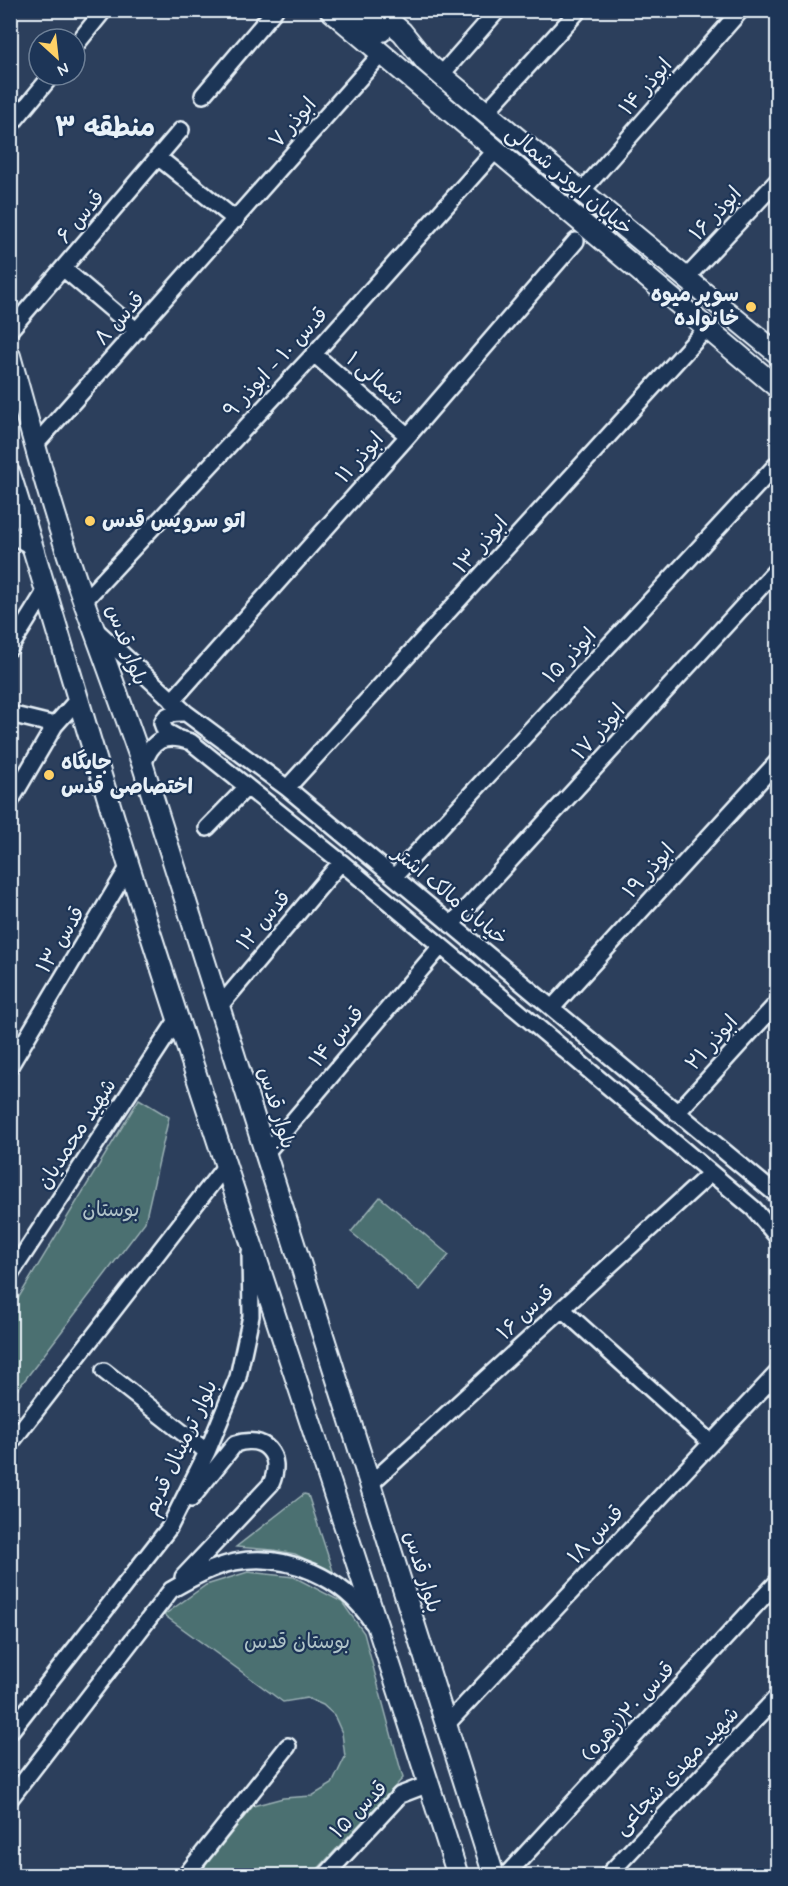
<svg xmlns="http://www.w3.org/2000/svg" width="788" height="1886" viewBox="0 0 788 1886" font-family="Mynerve,'Playpen Sans Arabic',sans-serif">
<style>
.park{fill:#4b6f71;stroke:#9ab0b4;stroke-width:1.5}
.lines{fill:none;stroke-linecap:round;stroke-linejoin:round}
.minor-casing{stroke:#e8f1f8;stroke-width:20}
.major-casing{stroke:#e8f1f8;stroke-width:24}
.minor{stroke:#1d3557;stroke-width:15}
.major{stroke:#1d3557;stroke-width:20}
.poi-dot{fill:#ffd166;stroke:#1d3557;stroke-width:2}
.labels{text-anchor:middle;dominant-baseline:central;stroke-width:4.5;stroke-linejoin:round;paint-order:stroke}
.street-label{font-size:21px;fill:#e8f1f8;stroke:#1d3557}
.poi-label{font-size:21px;font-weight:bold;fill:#e8f1f8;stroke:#1d3557;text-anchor:start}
.park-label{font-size:21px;fill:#b1c4c9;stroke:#1d3557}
.district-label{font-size:27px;font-weight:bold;fill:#e8f1f8;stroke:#1d3557}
</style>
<rect width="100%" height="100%" fill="#2c3f5c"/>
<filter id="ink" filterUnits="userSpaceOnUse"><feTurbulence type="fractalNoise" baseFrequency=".0167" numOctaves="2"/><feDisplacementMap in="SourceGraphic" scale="12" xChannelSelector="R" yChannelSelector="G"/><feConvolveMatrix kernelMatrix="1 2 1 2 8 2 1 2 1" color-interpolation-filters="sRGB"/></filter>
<g filter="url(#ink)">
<path class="park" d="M139,1099L169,1117L145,1222L11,1398V1310Z
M380,1197L449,1255L420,1290L351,1232Z
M304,1494L308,1495L334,1574L295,1554L273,1550L236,1547Z
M248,1572L294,1577L342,1602L364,1633L403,1778L312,1875H198L253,1806L283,1798L312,1796L332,1784L345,1757L342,1733L334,1715L323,1705L307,1698L283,1702L164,1615L206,1585Z"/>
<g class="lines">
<defs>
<path id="minor" d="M75,46L104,10
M441,75L498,10
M203,95L275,10
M486,112L579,10
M10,126L52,75
M159,158L236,220
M582,191L741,10
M64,269L137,331
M686,278L778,180
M10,330L181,130
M314,354L408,436
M35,445L382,53
M10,534L34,548
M84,601L314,354L496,150
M95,629L186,713L287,788L778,1196
M10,648L46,590
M172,701L408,436L576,241
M10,714L55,725
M176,737L165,731L162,723C166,712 176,713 186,713
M143,766C151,739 165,733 191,742L341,862L754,1209L778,1238
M287,788L706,329
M10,802L55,725L79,698
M207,828L247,787
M394,877L778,463
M451,925L778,568
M219,1007L341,862
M552,1008L778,761
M10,1066L129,866
M677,1113L778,1002
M265,1154L441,946
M10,1275L179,1017
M562,1309L711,1443
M104,1371L207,1452
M10,1444L226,1165
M369,1485L711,1173
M183,1577L271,1484C284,1455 264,1434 235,1444L191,1499
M445,1726L778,1372
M10,1732L169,1528L207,1452L238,1377L251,1316L250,1252
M10,1799L171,1590C192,1578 211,1567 235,1562C286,1552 344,1578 372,1622
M509,1872L778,1581
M185,1876L288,1746
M325,1876L400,1795L429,1784
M607,1876L778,1696
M776,1876L778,1874"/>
<path id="major" d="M330,10L778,388
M358,10L382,31
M376,10L402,32L426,62L441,75L778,354
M10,356C33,438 55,522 84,602C104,657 124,711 143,766L494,1876
M10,474C51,603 87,734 128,863C235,1202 351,1537 458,1876"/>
</defs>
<use href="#minor" class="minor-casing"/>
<use href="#major" class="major-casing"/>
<use href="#minor" class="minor"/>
<use href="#major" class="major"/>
</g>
</g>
<g class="poi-dot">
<circle cx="751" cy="307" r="6"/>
<circle cx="90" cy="521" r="6"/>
<circle cx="49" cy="775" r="6"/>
</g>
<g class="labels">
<g class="street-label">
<text transform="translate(646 87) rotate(-49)">ابوذر ۱۴</text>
<text transform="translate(293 123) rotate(-49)">ابوذر ۷</text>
<text transform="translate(569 181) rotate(40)">خیابان ابوذر شمالی</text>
<text transform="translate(716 214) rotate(-47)">ابوذر ۱۶</text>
<text transform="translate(81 217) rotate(-50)">قدس ۶</text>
<text transform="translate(120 319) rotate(-48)">قدس ۸</text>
<text transform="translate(276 363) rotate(-47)">قدس ۱۰ - ابوذر ۹</text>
<text transform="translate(375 379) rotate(41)">شمالی ۱</text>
<text transform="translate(360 458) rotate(-48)">ابوذر ۱۱</text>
<text transform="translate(481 545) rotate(-48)">ابوذر ۱۳</text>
<text transform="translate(126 645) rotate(70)">بلوار قدس</text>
<text transform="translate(570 656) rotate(-47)">ابوذر ۱۵</text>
<text transform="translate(599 732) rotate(-48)">ابوذر ۱۷</text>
<text transform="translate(649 871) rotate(-48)">ابوذر ۱۹</text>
<text transform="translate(450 896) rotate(40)">خیابان مالک اشتر</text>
<text transform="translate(264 921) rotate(-50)">قدس ۱۲</text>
<text transform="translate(61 940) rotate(-59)">قدس ۱۳</text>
<text transform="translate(337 1037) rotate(-50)">قدس ۱۴</text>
<text transform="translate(712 1043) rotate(-48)">ابوذر ۲۱</text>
<text transform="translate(276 1108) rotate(73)">بلوار قدس</text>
<text transform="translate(77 1134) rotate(-57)">شهید محمدیان</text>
<text transform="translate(526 1313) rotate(-43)">قدس ۱۶</text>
<text transform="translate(181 1448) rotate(-65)">بلوار ترمینال قدیم</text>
<text transform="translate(596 1535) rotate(-47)">قدس ۱۸</text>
<text transform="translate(422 1572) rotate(73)">بلوار قدس</text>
<text transform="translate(628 1712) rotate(-47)">قدس ۲۰(زهره)</text>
<text transform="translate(677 1771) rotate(-46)">شهید مهدی شجاعی</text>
<text transform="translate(359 1810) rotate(-45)">قدس ۱۵</text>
</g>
<g class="poi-label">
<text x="739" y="295" text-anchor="end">سوپر میوه<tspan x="739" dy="24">خانواده</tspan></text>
<text x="102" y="521">اتو سرویس قدس</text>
<text x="61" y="763">جایگاه<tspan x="61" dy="24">اختصاصی قدس</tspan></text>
</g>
<g class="park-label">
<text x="111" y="1210">بوستان</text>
<text x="297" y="1642">بوستان قدس</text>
</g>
<g class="district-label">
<text x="105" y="128">منطقه ۳</text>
</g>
</g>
<rect width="788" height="1886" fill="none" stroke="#1d3557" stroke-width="36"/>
<rect x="18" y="18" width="752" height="1850" fill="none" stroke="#e8f1f8" stroke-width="2" filter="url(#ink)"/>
<g transform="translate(57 57) rotate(153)"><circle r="28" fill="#1d3557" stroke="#6e8097" stroke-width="1.5"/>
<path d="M0-4.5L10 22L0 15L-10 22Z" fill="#ffd166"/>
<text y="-9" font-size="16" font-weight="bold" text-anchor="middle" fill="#e8f1f8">N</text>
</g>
</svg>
